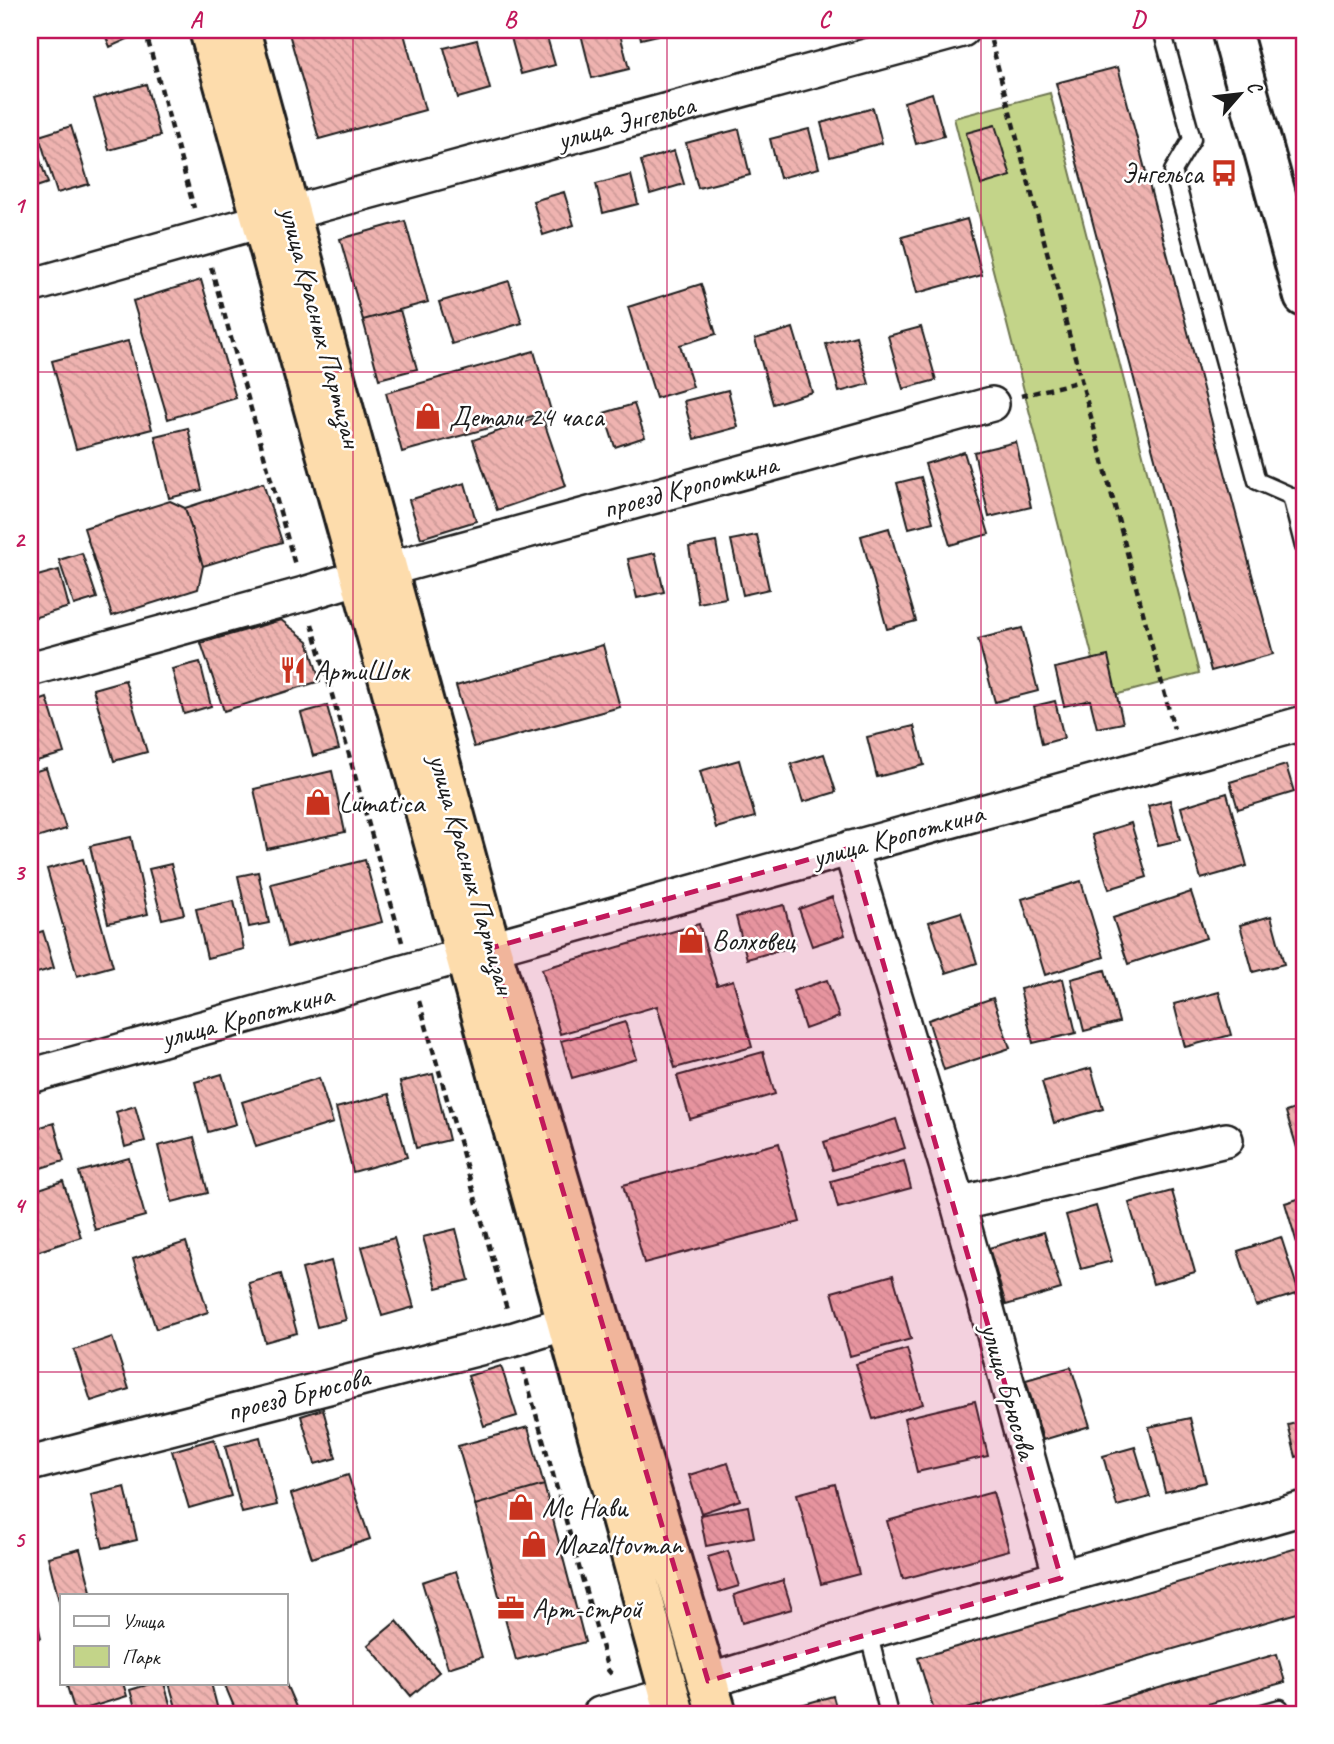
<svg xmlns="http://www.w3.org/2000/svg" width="1334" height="1744" viewBox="0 0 1334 1744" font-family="Caveat,sans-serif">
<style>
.park{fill:#c3d489;stroke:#707852;stroke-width:2}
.building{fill:url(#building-back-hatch);stroke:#1c1c1c;stroke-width:2}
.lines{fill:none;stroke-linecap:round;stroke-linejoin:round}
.lane-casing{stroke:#1c1c1c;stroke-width:21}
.street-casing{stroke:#1c1c1c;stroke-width:38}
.secondary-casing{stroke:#1c1c1c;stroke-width:44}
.highway-casing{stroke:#1c1c1c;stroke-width:44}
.path{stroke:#1c1c1c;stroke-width:4.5;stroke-dasharray:7 5;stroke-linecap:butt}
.lane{stroke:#fff;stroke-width:16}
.street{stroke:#fff;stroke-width:33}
.secondary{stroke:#fff;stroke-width:38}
.highway{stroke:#fddcac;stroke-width:38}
.marked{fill:#c2185b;fill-opacity:0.2;stroke:#c2185b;stroke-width:5;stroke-dasharray:14 9;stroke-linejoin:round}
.grid{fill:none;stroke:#c2185b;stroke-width:2;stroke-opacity:0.55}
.labels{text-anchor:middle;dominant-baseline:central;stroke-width:5;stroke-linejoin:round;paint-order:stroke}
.street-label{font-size:28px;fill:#1c1c1c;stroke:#fff}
.poi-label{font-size:28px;fill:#1c1c1c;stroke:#fff;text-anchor:start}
.neatline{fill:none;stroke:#c2185b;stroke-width:2.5}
.grid-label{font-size:23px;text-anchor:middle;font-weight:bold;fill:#c2185b}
</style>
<defs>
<pattern id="building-back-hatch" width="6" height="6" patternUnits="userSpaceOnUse" patternTransform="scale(1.75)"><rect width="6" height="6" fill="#efb3b0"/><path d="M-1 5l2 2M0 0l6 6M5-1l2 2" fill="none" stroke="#cc9997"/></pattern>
</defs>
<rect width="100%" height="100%" fill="#fff"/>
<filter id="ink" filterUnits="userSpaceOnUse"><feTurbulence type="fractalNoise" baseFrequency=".0143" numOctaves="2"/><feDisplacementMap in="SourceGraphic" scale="14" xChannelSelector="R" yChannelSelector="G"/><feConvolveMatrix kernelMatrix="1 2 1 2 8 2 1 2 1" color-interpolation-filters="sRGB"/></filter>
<g filter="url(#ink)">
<path class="park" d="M1050,93L1199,673L1103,698L954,118Z"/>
<path class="building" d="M103,30H140L141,33L110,47Z
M288,30H403L425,110L319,139Z
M509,30H545L555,65L521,74Z
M580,30H619L629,69L592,78Z
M639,30H679L641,39Z
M477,40L490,89L458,98L444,48Z
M1118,67L1273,654L1211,671L1056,83Z
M146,84L160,136L109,150L94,99Z
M932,93L944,136L916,144L904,102Z
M873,108L882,143L830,157L821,123Z
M995,125L1011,176L981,185L966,133Z
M71,126L89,184L57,193L39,136Z
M739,129L750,175L698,188L686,143Z
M809,129L819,168L780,178L770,139Z
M34,143L48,183L30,189V144Z
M674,151L684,184L650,194L641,161Z
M631,175L638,204L603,213L596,184Z
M564,192L574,225L543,235L533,201Z
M967,219L982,275L917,293L902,237Z
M405,221L428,302L363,320L340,239Z
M201,280L236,398L168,419L133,301Z
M509,281L522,323L452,344L439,302Z
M701,284L716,334L680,345L693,387L656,398L628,307Z
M400,310L417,369L379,379L363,320Z
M921,327L936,380L903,389L888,336Z
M793,328L812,392L773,404L755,339Z
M856,336L869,384L839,392L826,344Z
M128,341L152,429L76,449L52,361Z
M534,351L551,411L402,452L386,393Z
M728,390L738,427L694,439L684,401Z
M634,404L645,437L615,447L604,413Z
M542,416L566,486L497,510L473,440Z
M188,428L202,490L169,498L155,436Z
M1016,442L1031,507L989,517L974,452Z
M964,452L989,534L950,545L925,464Z
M921,477L933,522L909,528L897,483Z
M263,483L282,542L203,566L185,508Z
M465,483L476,521L421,538L409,500Z
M170,501L185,508L203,566L198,589L112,616L84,528Z
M889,528L916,621L887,629L861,536Z
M757,535L769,589L743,595L731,540Z
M716,542L726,598L698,603L689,547Z
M82,553L97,598L74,605L59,560Z
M655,553L664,592L637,598L628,559Z
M59,570L69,607L30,619V578Z
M281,620L308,641L320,681L224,711L201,643Z
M1022,628L1038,691L995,702L978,639Z
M603,645L620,707L474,747L456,686Z
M1108,656L1123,723L1097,728L1090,700L1064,706L1055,668Z
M200,662L211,706L184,714L172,669Z
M125,680L147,752L114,761L93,689Z
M47,698L64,753L30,763V704Z
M1055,701L1064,738L1042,744L1034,706Z
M327,706L339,749L313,756L301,713Z
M914,726L924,765L877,777L867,737Z
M824,754L836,792L803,802L791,764Z
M739,760L755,817L716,828L700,771Z
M1286,765L1294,792L1238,809L1230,782Z
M46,768L66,829L30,840V773Z
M332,771L345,832L267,849L254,789Z
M1227,793L1247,866L1201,879L1181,807Z
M1170,800L1180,840L1158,845L1148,806Z
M1131,823L1147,877L1109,889L1092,835Z
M131,837L148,914L108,923L90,846Z
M83,859L113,966L77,976L47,869Z
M365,860L382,922L287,947L271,884Z
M171,864L184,914L162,919L149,869Z
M258,872L269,923L249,927L238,876Z
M1081,881L1104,957L1045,975L1022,899Z
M1191,892L1206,938L1128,964L1113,918Z
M832,897L845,935L812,946L799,909Z
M234,901L244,949L207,958L196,909Z
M784,905L795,946L747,959L736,917Z
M961,912L977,963L946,973L929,922Z
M1271,916L1284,964L1253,972L1240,925Z
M699,924L717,985L733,980L752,1047L675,1068L657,1006L560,1034L542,969Z
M43,931L54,968L30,975V935Z
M1105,970L1119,1022L1084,1031L1071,979Z
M1063,979L1076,1033L1033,1043L1020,989Z
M827,980L839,1017L805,1029L793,991Z
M1219,992L1231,1035L1185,1047L1174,1004Z
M993,998L1010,1048L944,1070L928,1020Z
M625,1022L637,1059L572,1078L561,1041Z
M763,1052L775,1094L690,1119L677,1076Z
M1091,1068L1103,1109L1054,1123L1042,1082Z
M222,1074L236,1124L208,1132L195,1082Z
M433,1074L449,1140L416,1148L400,1082Z
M319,1078L333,1123L256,1147L242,1102Z
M389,1094L407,1157L353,1172L336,1108Z
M135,1106L145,1141L125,1147L116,1112Z
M1304,1106V1171L1286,1112Z
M896,1119L905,1148L833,1170L824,1142Z
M54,1123L64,1161L31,1171L30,1130Z
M194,1137L208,1193L172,1202L158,1146Z
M779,1143L800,1222L644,1263L623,1185Z
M129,1158L145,1216L95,1230L79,1172Z
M904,1161L911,1188L838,1208L831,1181Z
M63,1181L81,1237L30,1254V1192Z
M1172,1191L1195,1272L1153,1284L1129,1203Z
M1304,1197V1248L1299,1250L1285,1203Z
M1096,1206L1112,1261L1081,1269L1066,1215Z
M456,1229L469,1280L437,1288L423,1237Z
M1044,1232L1061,1289L1006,1305L989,1248Z
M1281,1237L1299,1293L1256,1306L1238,1251Z
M394,1238L414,1307L382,1316L362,1247Z
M186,1242L208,1312L156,1329L133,1259Z
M331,1261L346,1320L317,1327L302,1269Z
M281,1274L297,1333L265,1342L249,1283Z
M893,1275L911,1339L850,1356L832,1292Z
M112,1337L129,1389L91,1401L74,1350Z
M907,1349L923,1404L873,1419L856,1364Z
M501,1366L517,1416L484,1426L468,1376Z
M1071,1367L1090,1426L1043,1440L1026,1380Z
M975,1401L988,1456L917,1472L904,1418Z
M323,1409L336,1458L315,1464L301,1416Z
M1190,1418L1206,1482L1165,1492L1149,1427Z
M1304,1421V1455L1296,1457L1288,1425Z
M528,1427L544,1485L475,1505L458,1446Z
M260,1437L277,1505L242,1513L225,1446Z
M214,1439L231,1496L189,1508L172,1451Z
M1135,1447L1150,1497L1117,1506L1103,1456Z
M728,1463L740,1500L701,1513L689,1475Z
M348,1475L370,1539L312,1558L291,1494Z
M835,1484L859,1574L821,1584L797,1494Z
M544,1485L585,1642L516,1660L475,1505Z
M125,1487L137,1540L103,1548L91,1495Z
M993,1492L1009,1550L903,1579L887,1521Z
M748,1506L754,1537L706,1546L700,1515Z
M1304,1546V1611L950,1714H935L918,1658Z
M80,1549L92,1595H61V1609L48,1557Z
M728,1551L739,1586L719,1592L708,1557Z
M456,1571L482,1657L448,1668L422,1582Z
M783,1580L792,1609L742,1623L734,1595Z
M30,1589L41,1638L30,1640Z
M397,1621L439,1672L411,1696L368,1645Z
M1277,1654L1285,1682L1173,1714H1069Z
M285,1682L296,1707L279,1714H237L224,1683Z
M66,1683H123L127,1696L75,1712Z
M153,1683H164L173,1714H137L130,1690Z
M169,1683H211L219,1714H178Z
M833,1696L838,1714H772V1713Z"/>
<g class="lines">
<defs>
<path id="lane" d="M1162,30L1192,139L1173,171L1257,481L1291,496L1304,547
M868,1632L889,1714
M1259,1714L1280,1708"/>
<path id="street" d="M290,213L962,30
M30,286L261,221
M388,569L992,404
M30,669L304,594L360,577
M850,848L958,1204L1061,1578
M491,948L1304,723
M30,1076L465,955
M958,1204L1226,1140
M30,1464L515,1339L566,1323
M708,1681L868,1632L1304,1508
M600,1714L669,1695"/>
<path id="secondary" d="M1231,30L1304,297"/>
<path id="highway" d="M209,30L675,1714
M240,30L491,948L717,1714"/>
</defs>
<use href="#lane" class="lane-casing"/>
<use href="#street" class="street-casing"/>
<use href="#secondary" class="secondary-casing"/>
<use href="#highway" class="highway-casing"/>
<path class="path" d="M145,30L194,208
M991,41L1174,729
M211,267L295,565
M1021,396L1081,381
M312,624L402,942
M419,1001L507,1309
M523,1368L608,1670L614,1677"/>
<use href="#lane" class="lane"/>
<use href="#street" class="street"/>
<use href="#secondary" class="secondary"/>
<use href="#highway" class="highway"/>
</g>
</g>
<path class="marked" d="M850,848L1061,1578L708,1681L491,948Z"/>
<path class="grid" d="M353,30V1714M667,30V1714M981,30V1714M30,372H1304M30,705H1304M30,1039H1304M30,1372H1304"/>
<defs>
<symbol id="bus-bare" viewBox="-9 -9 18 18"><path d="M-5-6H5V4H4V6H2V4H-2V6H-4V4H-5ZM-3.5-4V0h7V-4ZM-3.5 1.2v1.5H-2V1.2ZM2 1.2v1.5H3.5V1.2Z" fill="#c8321e" stroke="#fff" stroke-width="2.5" paint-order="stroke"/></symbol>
<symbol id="shop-bare" viewBox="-9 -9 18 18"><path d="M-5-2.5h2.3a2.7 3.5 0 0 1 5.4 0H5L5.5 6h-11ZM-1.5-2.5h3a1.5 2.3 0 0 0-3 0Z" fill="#c8321e" stroke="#fff" stroke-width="2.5" paint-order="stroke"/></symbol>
<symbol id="restaurant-bare" viewBox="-9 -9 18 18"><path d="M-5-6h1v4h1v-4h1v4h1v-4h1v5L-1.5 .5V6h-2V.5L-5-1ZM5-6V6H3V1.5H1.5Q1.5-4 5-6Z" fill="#c8321e" stroke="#fff" stroke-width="2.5" paint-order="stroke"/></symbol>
<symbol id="office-bare" viewBox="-9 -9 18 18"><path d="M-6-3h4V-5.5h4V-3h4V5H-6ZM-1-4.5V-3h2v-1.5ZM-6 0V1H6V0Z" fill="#c8321e" stroke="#fff" stroke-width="2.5" paint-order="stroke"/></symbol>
</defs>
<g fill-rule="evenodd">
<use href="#bus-bare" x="1205" y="154" width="38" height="38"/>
<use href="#shop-bare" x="409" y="397" width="38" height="38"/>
<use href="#restaurant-bare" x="274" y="651" width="38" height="38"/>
<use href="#shop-bare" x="299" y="783" width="38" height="38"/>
<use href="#shop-bare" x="672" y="921" width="38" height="38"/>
<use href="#shop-bare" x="502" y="1488" width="38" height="38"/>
<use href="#shop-bare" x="515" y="1525" width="38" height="38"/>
<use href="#office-bare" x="492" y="1589" width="38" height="38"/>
</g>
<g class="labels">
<g class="street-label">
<text transform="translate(626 122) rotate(-15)">улица Энгельса</text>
<text transform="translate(321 327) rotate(75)">улица Красных Партизан</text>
<text transform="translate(690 486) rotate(-15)">проезд Кропоткина</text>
<text transform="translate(898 835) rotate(-15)">улица Кропоткина</text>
<text transform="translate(472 874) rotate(74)">улица Красных Партизан</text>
<text transform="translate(247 1016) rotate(-15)">улица Кропоткина</text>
<text transform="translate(1009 1391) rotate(74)">улица Брюсова</text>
<text transform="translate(298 1394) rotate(-14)">проезд Брюсова</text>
</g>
<g class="poi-label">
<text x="1203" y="173" text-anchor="end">Энгельса</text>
<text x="449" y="416">Детали 24 часа</text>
<text x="314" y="670">АртиШок</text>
<text x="339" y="802">Lumatica</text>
<text x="712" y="940">Волховец</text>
<text x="542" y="1507">Мс Нави</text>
<text x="555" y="1544">Mazaltovman</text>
<text x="532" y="1608">Арт-строй</text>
</g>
</g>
<rect width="1334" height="1744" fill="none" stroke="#fff" stroke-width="77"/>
<rect x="60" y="1594" width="228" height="91" fill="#ffffff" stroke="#a4a4a4" stroke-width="2"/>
<rect x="74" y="1616" width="35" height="10" fill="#ffffff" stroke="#a4a4a4" stroke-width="2"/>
<text x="122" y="1628" font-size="21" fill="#1c1c1c">Улица</text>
<rect x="74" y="1646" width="35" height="21" fill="#c3d489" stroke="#a4a4a4" stroke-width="2"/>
<text x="122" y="1664" font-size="21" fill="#1c1c1c">Парк</text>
<g transform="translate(1240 94) rotate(62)" stroke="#ffffff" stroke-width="5" paint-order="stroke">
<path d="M0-5L12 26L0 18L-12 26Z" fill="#1c1c1c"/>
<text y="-10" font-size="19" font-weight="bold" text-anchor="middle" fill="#1c1c1c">С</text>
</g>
<rect x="38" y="38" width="1258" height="1668" class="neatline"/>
<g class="grid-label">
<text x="196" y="27">A</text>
<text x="510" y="27">B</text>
<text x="824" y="27">C</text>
<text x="1138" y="27">D</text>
<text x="19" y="213">1</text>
<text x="19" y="547">2</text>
<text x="19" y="880">3</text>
<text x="19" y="1213">4</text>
<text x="19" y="1547">5</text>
</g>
</svg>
